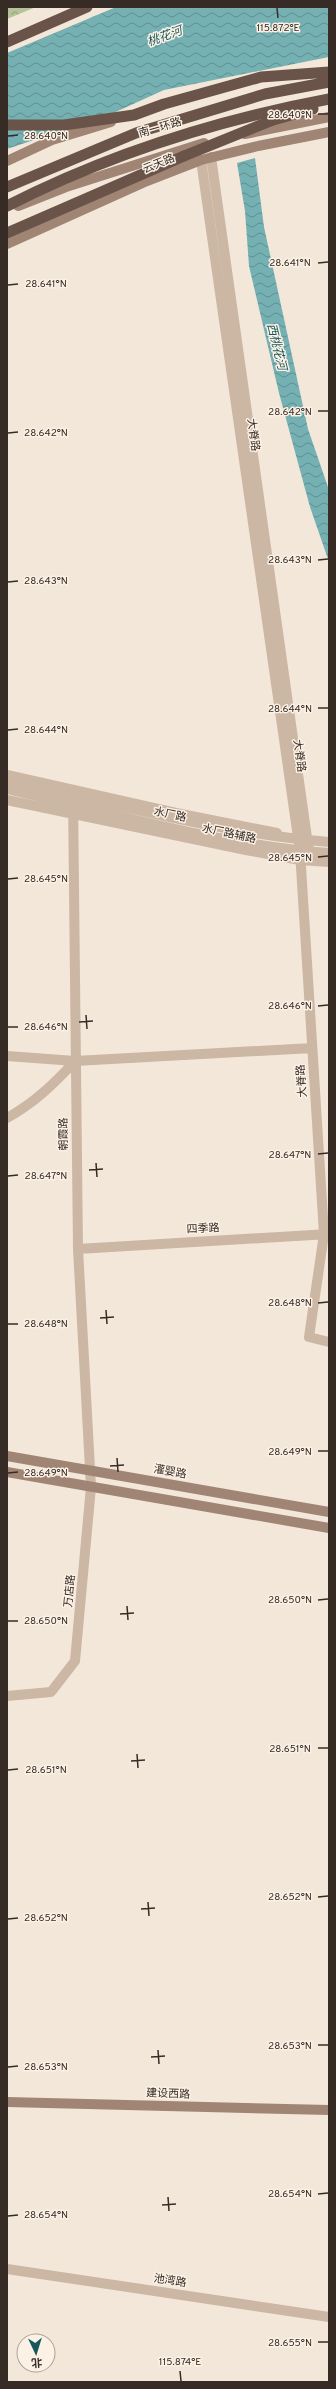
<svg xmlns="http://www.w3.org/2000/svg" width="336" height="2389" viewBox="0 0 336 2389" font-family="Overpass,'Noto Sans SC',sans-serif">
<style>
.park{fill:url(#park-crowns)}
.water{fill:url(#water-waves)}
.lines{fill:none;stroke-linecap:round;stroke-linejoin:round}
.minor{stroke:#ccb6a4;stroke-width:10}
.tertiary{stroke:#ccb6a4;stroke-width:10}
.secondary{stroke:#a08575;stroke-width:10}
.trunk{stroke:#6a5449;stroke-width:11}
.trunk-bridge{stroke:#6a5449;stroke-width:11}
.ticks{fill:none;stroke:#372b26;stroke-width:1.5}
.labels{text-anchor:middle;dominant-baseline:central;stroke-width:3;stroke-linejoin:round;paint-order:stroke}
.street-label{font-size:11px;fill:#372b26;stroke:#fbf1e5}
.water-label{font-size:12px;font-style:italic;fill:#18585c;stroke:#fbf1e5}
.ticks-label{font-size:10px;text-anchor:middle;fill:#372b26;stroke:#fbf1e5;stroke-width:3;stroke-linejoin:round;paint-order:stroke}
</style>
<defs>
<pattern id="park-crowns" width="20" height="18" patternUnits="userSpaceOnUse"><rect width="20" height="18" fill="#b5c498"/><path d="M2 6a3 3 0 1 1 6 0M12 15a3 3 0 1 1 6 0" fill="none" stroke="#949f7c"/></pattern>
<pattern id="water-waves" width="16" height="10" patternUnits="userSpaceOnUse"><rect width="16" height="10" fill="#75b0b3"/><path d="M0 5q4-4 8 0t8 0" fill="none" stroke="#618f91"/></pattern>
</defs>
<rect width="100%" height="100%" fill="#f3e7d9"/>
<path class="park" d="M7,7H36L7,19Z"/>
<path class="water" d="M116,7H329V57L164,90L109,115L7,149V53Z
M255,158L264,227L308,429L329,490V562L310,507L279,393L249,266L245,211L237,163Z"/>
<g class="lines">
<path class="minor" d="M7,775L176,813L277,833
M7,800L246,850L300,860L329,862
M300,851L324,1234L309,1337L329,1342
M7,1056L75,1061L312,1048
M7,1118C34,1103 54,1084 75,1061
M78,1249L329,1234
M7,1696L51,1692L75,1661L91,1487L78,1249L73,797
M7,2269L329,2317"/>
<path class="tertiary" d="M211,157L309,852
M201,160L300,851
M7,780C113,804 220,833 329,842
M7,789C111,814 223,845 329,853"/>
<path class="secondary" d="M245,134L329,117
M7,161L52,140L111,122
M18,206L66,187L204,143
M7,244L147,181L201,160L258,146L329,132
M7,1456L329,1512
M7,1472L329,1528
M7,2102L329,2110"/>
<path class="trunk" d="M7,42L87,7
M273,120L313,109
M7,125H64L134,115L164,104L261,77L329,72
M7,187L136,133L265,94L329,82
M7,206C109,154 217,120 329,99
M7,233L184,156"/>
<path class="trunk-bridge" d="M184,156L273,120"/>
</g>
<path class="ticks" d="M277,8L278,18M318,114H328M8,136L18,135M318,263L328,262M8,285L18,284M318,411H328M8,433L18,432M318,560L328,559M8,582L18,581M318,708H328M8,730L18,729M318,857L328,856M8,879L18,878M318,1006L328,1005M86,1015L87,1029M79,1022L93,1021M8,1027H18M318,1154L328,1153M96,1163L97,1177M89,1170L103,1169M8,1176L18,1175M318,1303L328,1302M106,1310L107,1324M100,1318L114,1317M8,1324H18M318,1451H328M117,1458L118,1472M110,1466L124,1465M8,1473L18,1472M318,1600L328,1599M127,1606L128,1620M120,1614L134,1613M8,1621H18M318,1748H328M137,1754L138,1768M131,1761L145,1760M8,1770L18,1769M318,1897L328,1896M148,1902L149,1916M141,1909L155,1908M8,1919L18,1918M318,2045H328M158,2050L159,2064M151,2057L165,2056M8,2067L18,2066M318,2194L328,2193M168,2197L169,2211M162,2205L176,2204M8,2216L18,2215M318,2342H328M180,2371L181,2381"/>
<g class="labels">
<g class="street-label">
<text transform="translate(160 128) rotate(-16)">南一环路</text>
<text transform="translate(159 164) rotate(-22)">云天路</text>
<text transform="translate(253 435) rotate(82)">大脊路</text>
<text transform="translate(299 756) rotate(82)">大脊路</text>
<text transform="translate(170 815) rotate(12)">水厂路</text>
<text transform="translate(229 834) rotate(12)">水厂路辅路</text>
<text transform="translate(302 1081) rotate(-94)">大脊路</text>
<text transform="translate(64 1134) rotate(-91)">朝霞路</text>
<text transform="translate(203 1229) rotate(-3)">四季路</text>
<text transform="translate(170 1472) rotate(10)">灌婴路</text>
<text transform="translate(70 1591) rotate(-85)">万店路</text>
<text transform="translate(168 2094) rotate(2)">建设西路</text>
<text transform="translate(170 2281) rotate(9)">池湾路</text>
</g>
<g class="water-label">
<text transform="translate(165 37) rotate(-20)">桃花河</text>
<text transform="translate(276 347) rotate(76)">西桃花河</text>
</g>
</g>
<g class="ticks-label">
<text x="278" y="31">115.872°E</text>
<text x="290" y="118">28.640°N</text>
<text x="46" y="139">28.640°N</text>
<text x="290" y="266">28.641°N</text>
<text x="46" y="287">28.641°N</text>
<text x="290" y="415">28.642°N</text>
<text x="46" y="436">28.642°N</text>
<text x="290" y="563">28.643°N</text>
<text x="46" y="584">28.643°N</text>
<text x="290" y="712">28.644°N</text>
<text x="46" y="733">28.644°N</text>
<text x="290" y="861">28.645°N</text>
<text x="46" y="882">28.645°N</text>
<text x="290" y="1009">28.646°N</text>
<text x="46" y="1030">28.646°N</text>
<text x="290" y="1158">28.647°N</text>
<text x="46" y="1179">28.647°N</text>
<text x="290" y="1306">28.648°N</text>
<text x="46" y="1327">28.648°N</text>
<text x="290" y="1455">28.649°N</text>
<text x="46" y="1476">28.649°N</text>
<text x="290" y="1603">28.650°N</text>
<text x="46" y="1624">28.650°N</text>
<text x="290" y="1752">28.651°N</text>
<text x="46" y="1773">28.651°N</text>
<text x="290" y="1900">28.652°N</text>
<text x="46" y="1921">28.652°N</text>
<text x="290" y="2049">28.653°N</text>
<text x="46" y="2070">28.653°N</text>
<text x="290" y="2197">28.654°N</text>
<text x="46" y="2218">28.654°N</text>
<text x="290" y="2346">28.655°N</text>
<text x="180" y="2365">115.874°E</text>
</g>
<rect width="336" height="2389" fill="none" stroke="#372b26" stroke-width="16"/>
<g transform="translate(36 2353) rotate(176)"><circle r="19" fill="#fbf1e5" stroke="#ada299"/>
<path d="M0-3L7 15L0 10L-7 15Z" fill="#18585c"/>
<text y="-6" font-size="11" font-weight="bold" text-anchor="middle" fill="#372b26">北</text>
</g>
</svg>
